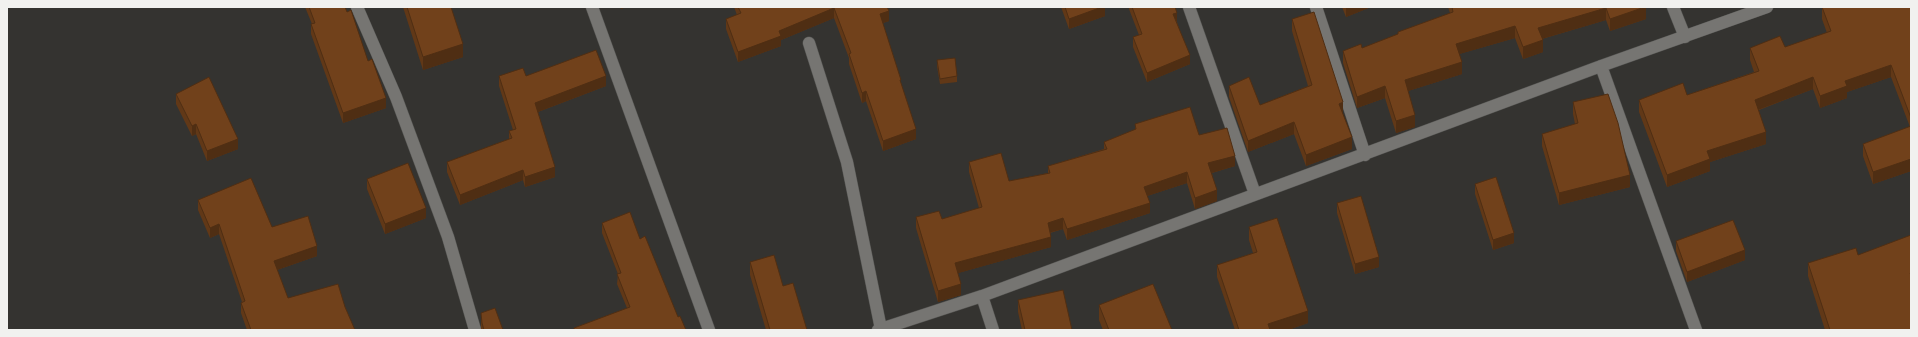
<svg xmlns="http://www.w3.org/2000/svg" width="1918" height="337" viewBox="0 0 1918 337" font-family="Rubik,sans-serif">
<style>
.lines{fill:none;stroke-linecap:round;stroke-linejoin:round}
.street-casing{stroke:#535350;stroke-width:13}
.street{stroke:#767572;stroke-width:12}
.wall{fill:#613817}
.shaded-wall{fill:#4f2e13}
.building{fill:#71411b;stroke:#4f2e13}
</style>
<rect width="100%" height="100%" fill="#343330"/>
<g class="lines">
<defs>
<path id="street" d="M357,7L396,97L448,237L475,330
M592,7L709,330
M1189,7L1255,194
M1316,7L1365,155
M1673,7L1685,37
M809,43L847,162L881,329
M1601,66L1696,330
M982,296L993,330
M878,330L982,296L1601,66L1767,7"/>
</defs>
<use href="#street" class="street-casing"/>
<use href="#street" class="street"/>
</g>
<path class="wall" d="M305,7H345L368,61L386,108L343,123L311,34V24H312Z
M403,7H451L463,57L423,70Z
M734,7H887L889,21L883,23L916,139L883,151L866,101L862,103L849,64V58L834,18L781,40V46L738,62L726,29V19L737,15Z
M1061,7H1105V16L1069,29Z
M1129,7H1175L1177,22L1190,64L1147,82L1133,47V37L1139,35L1129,9Z
M1342,7H1371L1346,17Z
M1448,7H1646V19L1610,31L1606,20L1542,39L1543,52L1523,59L1515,38L1459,54L1462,74L1408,91L1415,127L1396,133L1385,98L1357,108L1343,63V51L1362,48L1398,34V32L1450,13Z
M1822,7H1911V171L1873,184L1863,156V144L1910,127L1891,77L1847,92V98L1820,108L1813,89L1759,110L1766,144L1710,162V171L1667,187L1639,112V100L1687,95L1754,72L1750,60V48L1785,47L1827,33L1822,19Z
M1292,19L1343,114L1352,149L1306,166L1294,134L1248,152L1229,97V86L1260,105L1308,86L1292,31Z
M937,60L957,76V82L940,84L937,66Z
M499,76H526L606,86L538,112L555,177L525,187L523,180L460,205L447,172V162L509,139V131L513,130L499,86Z
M176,94L238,149L207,161L196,134L192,136L176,104Z
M1573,102L1630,187L1559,205L1542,146V134L1575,124L1573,114Z
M1135,124L1199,135L1235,166L1212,173L1217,201L1195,209L1187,183L1147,196L1150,213L1067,240L1063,229L1050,233L1051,247L958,273L961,295L938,302L916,228V217L942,219L979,208L969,172V162L1009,181L1048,173V166L1104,149V142L1135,130Z
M367,179L426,218L385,234L367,189Z
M1475,184L1514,243L1493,250L1475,194Z
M198,200L272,227L317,256L277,270L288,298L345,307L355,330H247L241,313V303L242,302L219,234L210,238L198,210Z
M1337,203L1379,267L1355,274L1337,213Z
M602,223L640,239L678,317L686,330H574V328L627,308L617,284L618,274L602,233Z
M1249,227L1308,323L1288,330H1235L1217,277V265L1253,253L1249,240Z
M1676,241L1745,260L1687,282L1676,251Z
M1858,255L1911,330H1825L1808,276V263Z
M750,262L783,286L807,330H766L750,275Z
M1018,300L1072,330H1022L1018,312Z
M1099,305L1172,330H1103L1099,320Z
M481,313L503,330H481Z"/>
<path class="shaded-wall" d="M621,7H627L621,9Z
M1102,7H1105V16L1069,29V19Z
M1346,7H1371L1346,17Z
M1646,7V19L1610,31V19Z
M834,8V18L781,40V46L738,62V52L779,31Z
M1606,8V20L1538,40V28Z
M889,11V21L880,24V14Z
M1177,13V22L1173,14Z
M1515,26V38L1456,55V44Z
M1543,40V52L1523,59V47Z
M463,44V57L423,70V57Z
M1190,55V64L1147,82V73Z
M1462,62V74L1405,92V80Z
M1891,65V77L1847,92V98L1820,108V96L1845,81Z
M606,76V86L535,113V103Z
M1813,77V89L1755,111V100Z
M1385,86V98L1357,108V97Z
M866,91V101L862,103V93Z
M386,98V108L343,123V113Z
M1343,102V114L1339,115V104Z
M1415,115V127L1396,133V121Z
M1294,122V134L1248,152V141Z
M196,124V134L192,136V126Z
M916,129V139L883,151V141Z
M1766,132V144L1710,162V171L1667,187V175L1707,151Z
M1352,137V149L1306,166V155Z
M238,139V149L207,161V151Z
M1235,156V166L1208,174V163Z
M1911,159V171L1873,184V172Z
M555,167V177L525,187V177Z
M523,170V180L460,205V195Z
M1187,172V183L1144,197V187Z
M1630,175V187L1559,205V193Z
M1217,190V201L1195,209V198Z
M1150,203V213L1067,240V229Z
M426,208V218L385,234V224Z
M1063,218V229L1048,233V223Z
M219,224V234L210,238V228Z
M1514,233V243L1493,250V240Z
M1051,237V247L955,274V263Z
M317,246V256L274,271V261Z
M1745,250V260L1687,282V272Z
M1379,257V267L1355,274V264Z
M961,284V295L938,302V291Z
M1308,311V323L1288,330H1268V324Z"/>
<path class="building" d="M309,7H345L347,12L351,10L368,61L372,59L386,98L343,113L311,24L315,23Z
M407,7H451L463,44L423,57Z
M738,7H887L889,11L880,14L901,80H900L916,129L883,141L866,91L862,93L849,54L851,53L834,8L779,31L781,36L738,52L726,19L741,13Z
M1065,7H1102L1069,19Z
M1132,7H1175L1177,13L1173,14L1190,55L1147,73L1133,37L1142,34Z
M1452,7H1645L1610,19L1606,8L1538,28L1543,40L1523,47L1515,26L1456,44L1462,62L1405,80L1415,115L1396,121L1385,86L1357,97L1343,51L1361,44L1362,48L1398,34V32L1453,12Z
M1822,7H1911V118L1891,65L1845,81L1847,86L1820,96L1813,77L1755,100L1766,132L1707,151L1710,159L1667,175L1639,100L1683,83L1687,95L1759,71L1750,48L1780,36L1785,47L1831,31Z
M1314,12L1343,102L1339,104L1352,137L1306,155L1294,122L1248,141L1229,86L1249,77L1260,105L1312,85L1292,19Z
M596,50L606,76L535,103L555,167L525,177L523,170L460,195L447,162L512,138L509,131L516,129L499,76L523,68L526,76Z
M955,58L957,76L940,79L937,60Z
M209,77L238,139L207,151L196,124L192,126L176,94Z
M1608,94L1618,123L1630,175L1559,193L1542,134L1578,123L1573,102Z
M1190,107L1199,135L1227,128L1235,156L1208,163L1217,190L1195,198L1187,172L1144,187L1150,203L1067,229L1063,218L1048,223L1051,237L955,263L961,284L938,291L916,217L939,211L942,219L982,207L969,162L1001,153L1009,181L1050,173L1048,166L1107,149L1104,142L1136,129L1135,124Z
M1911,126V159L1873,172L1863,144Z
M408,163L426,208L385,224L367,179Z
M1496,177L1514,233L1493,240L1475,184Z
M251,178L272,227L308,216L317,246L274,261L288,298L338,284L345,307L355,330H251L241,303L245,301L219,224L210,228L198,200Z
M1361,196L1379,257L1355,264L1337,203Z
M630,212L640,239L645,236L678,317L680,316L686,330H574V328L630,307L617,274L621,273L602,223Z
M1277,218L1308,311L1268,324L1270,330H1239L1217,265L1257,252L1249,227Z
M1733,220L1745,250L1687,272L1676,241Z
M1911,235V272L1910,273L1911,275V330H1830L1808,263L1856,248L1858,255Z
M774,255L783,286L793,283L807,330H770L750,262Z
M1153,284L1172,330H1109L1099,305Z
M1063,290L1072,330H1025L1018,300Z
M495,308L503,330H484L482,323L481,313Z"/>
<rect width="1918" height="337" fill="none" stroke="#f1f1ef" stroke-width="16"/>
</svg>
